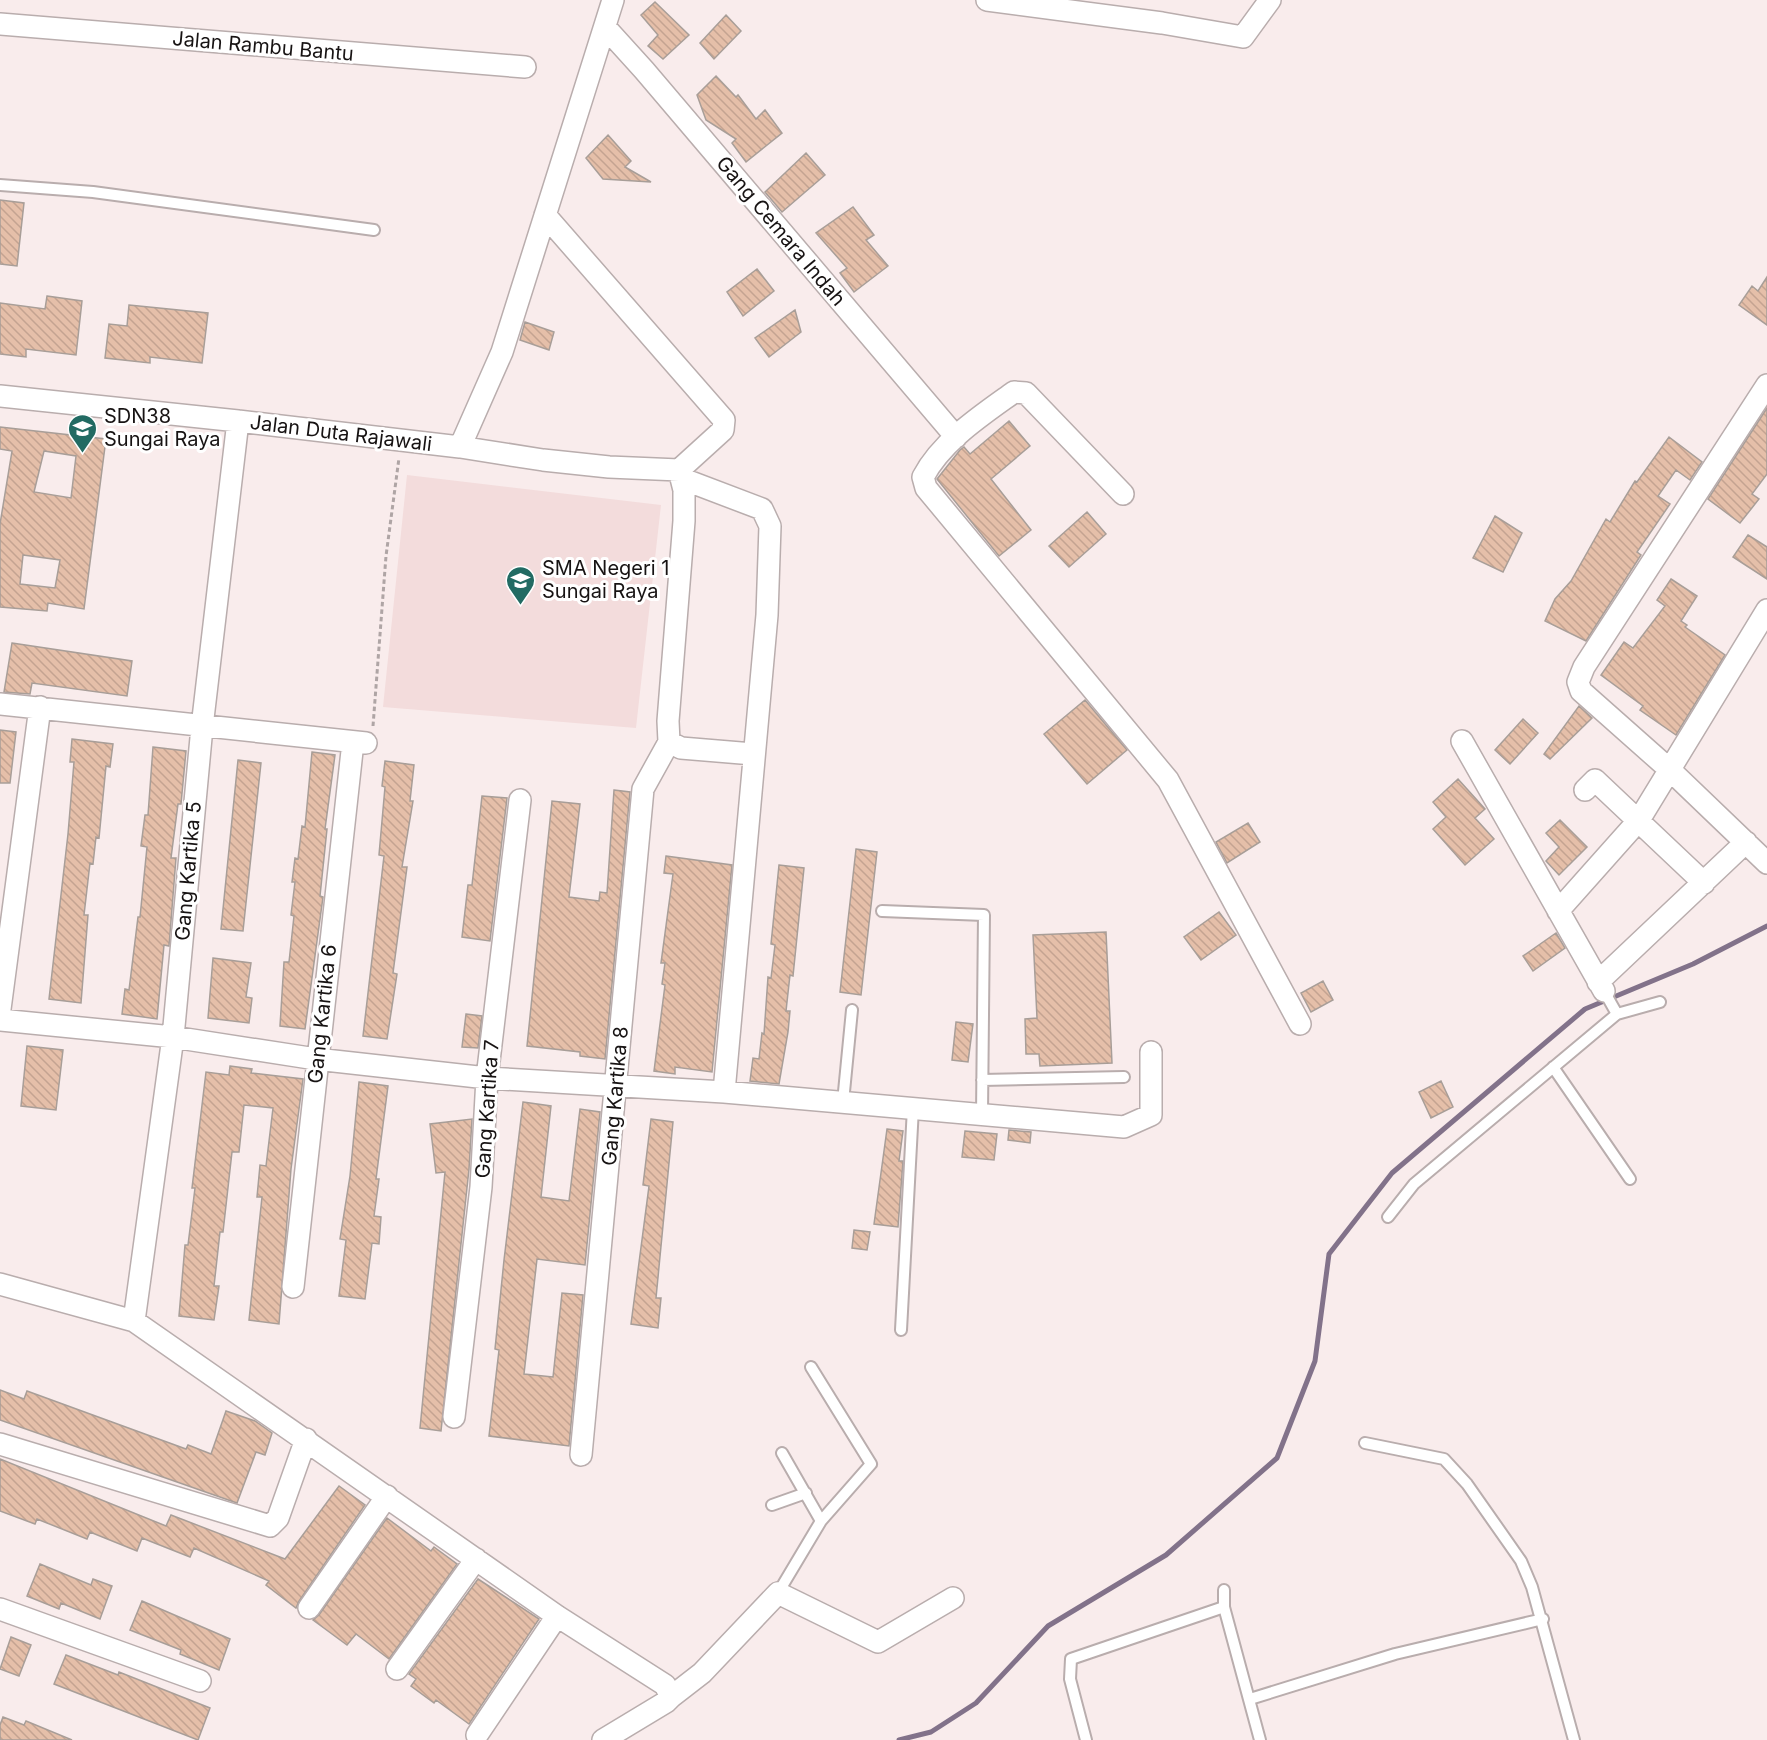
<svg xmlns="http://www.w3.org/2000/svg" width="1767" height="1740" viewBox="0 0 1767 1740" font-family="Inter,sans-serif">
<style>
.built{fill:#f3dcdc}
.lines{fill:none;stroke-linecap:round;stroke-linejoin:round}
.stream{stroke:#82728a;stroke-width:5}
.building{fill:url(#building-back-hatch);stroke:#a89e98;stroke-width:1.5;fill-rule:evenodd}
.lane-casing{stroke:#b9adad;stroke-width:14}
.street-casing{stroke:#b9adad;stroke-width:24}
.path{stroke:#afa5a5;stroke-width:3;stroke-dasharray:4.5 3;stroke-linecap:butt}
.lane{stroke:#fff;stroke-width:10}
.street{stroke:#fff;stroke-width:21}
.labels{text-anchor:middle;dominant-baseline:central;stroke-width:6;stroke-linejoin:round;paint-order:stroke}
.street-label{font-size:20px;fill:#171313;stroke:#fff}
.poi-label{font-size:20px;fill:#171313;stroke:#fff;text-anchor:start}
</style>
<defs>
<pattern id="building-back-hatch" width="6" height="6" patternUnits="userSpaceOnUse" patternTransform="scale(1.5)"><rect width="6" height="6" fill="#e5bfa9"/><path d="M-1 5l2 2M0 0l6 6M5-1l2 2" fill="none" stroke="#c4a391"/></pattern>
</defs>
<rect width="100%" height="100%" fill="#f9ecec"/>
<path class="built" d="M407,475L661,505L636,728L383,707Z"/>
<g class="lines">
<path class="stream" d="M899,1740L931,1732L976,1703L1048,1626L1166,1555L1277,1458L1315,1361L1329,1254L1392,1173L1585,1009L1693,964L1767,926"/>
</g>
<path class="building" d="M655,2L689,35L663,59L648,46L658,35L641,15Z
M726,15L741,31L714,59L700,43Z
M716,76L736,97L738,95L756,119L765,110L782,133L746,162L732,143L736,139L706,120L697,95Z
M608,135L631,161L625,167L651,182L603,179L586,158Z
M806,153L825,175L782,212L765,192Z
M0,200L24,203L17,266L0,264Z
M853,207L874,235L866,240L888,266L854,292L840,273L847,268L816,233Z
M757,269L774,291L743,316L727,292Z
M1767,277V325L1739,305L1752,286L1758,291Z
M47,296L82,301L76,355L26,349V357L0,354V303L45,309Z
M129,305L208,313L202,363L150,357V363L105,358L109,324L127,326Z
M795,310L801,332L769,357L755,338Z
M525,322L554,332L549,350L520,340Z
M1767,408V474L1752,494L1759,499L1740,523L1708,499Z
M1009,421L1030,446L991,479L1031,530L999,556L937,479L960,450L964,447L970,454Z
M0,427L106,439L84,609L48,603L47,611L0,607V524L12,451L0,449ZM44,451L76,456L71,498L34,492ZM23,555L60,560L55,588L20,584Z
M1669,437L1702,462L1690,480L1676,470L1658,496L1670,504L1637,552L1641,555L1586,641L1545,621L1555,599L1571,581L1606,519L1610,522L1635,481L1637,482Z
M1087,512L1106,534L1069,567L1049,546Z
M1495,516L1522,533L1503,572L1473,558Z
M1748,535L1767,547V579L1733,557Z
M1671,579L1697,596L1681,621L1687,625L1685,627L1725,655L1676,735L1640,710L1643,706L1601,675L1624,642L1633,648L1665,606L1657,600Z
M12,643L132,661L127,696L32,683L30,694L4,692Z
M1085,700L1127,750L1087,784L1044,734Z
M1579,706L1592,718L1550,759L1544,754Z
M1523,719L1538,733L1510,764L1495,750Z
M0,730L16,732L10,783H0Z
M72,739L113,744L110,767L106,766L99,838L96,837L93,864L90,863L84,915H88L81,1003L49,999L68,834L74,762H70Z
M153,747L186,751L181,804H178L171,858H176L169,946L164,945L157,1019L122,1014L125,989L129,990L138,917H140L147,847L141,846L145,815H148Z
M312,752L335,755L325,829H327L320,896L323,897L305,1029L280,1026L284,962H289L294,916L291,915L295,882H292L295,858L298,859L302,826L305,827Z
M238,760L261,763L243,931L221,929Z
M385,761L414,765L410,801H413L402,867H407L393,973L397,974L387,1039L363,1036L384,856L379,855L385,787L382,786Z
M1458,779L1485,809L1475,818L1494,839L1465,865L1433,829L1446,817L1433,802Z
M614,790L630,792L605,1059L580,1056V1052L527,1046L552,801L580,804L569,897L599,901L600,892L607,893Z
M482,796L507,798L490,941L462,937L468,885H472Z
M1560,820L1587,847L1559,875L1546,861L1559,847L1546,833Z
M1248,823L1260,842L1227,863L1216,842Z
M856,849L877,852L861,995L840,992Z
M666,856L732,865L712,1072L675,1067V1074L654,1071L665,985L662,984L665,963H661L673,874L664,873Z
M779,865L804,868L793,976L790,975L786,1011H790L788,1032L779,1084L750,1081L753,1058L759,1059L762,1033L764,1034L768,977L771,978L775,945L771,944Z
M1219,912L1236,935L1201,960L1184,937Z
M1106,932L1112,1063L1040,1066L1039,1054H1026L1025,1019L1037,1018L1033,935Z
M1556,933L1565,948L1533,971L1523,956Z
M213,958L251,963L246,997L252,998L249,1023L208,1018Z
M1323,981L1333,1000L1311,1012L1301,993Z
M466,1014L482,1016L478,1048L462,1047Z
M956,1022L973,1024L968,1062L952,1060Z
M27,1046L63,1050L56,1110L21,1106Z
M230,1066L252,1069L251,1073L303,1079L291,1169L279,1324L249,1320L262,1197H257L260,1165L266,1166L273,1108L244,1105L239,1152H232L223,1232H220L214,1286H219L214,1320L179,1316L185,1245H188L195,1188H192L206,1072L229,1075Z
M1441,1081L1453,1107L1431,1118L1419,1092Z
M359,1082L388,1086L376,1179H379L374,1216L381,1217L379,1244L372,1243L365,1299L339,1296L346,1240L340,1239L350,1176Z
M523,1102L551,1106L541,1197L569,1201L580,1109L600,1112L585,1265L537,1259L524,1374L553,1377L562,1293L583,1295L569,1446L489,1436L499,1350L495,1349L504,1260Z
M472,1119L469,1169L441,1431L420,1428L445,1172L436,1173L430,1124Z
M651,1119L673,1122L656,1298H661L658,1328L631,1324L649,1186L643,1185Z
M887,1129L903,1131L899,1161H903L898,1227L874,1224Z
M1009,1130L1031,1132L1030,1143L1008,1140Z
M965,1131L997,1134L994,1160L962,1157Z
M854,1230L870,1232L867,1250L852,1248Z
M0,1390L24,1399L27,1391L186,1449L188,1445L211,1454L226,1411L255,1421L272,1433L265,1455L256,1452L237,1503L0,1420Z
M0,1459L166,1526L171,1515L285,1559L339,1486L365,1505L299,1601L296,1608L266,1585L269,1581L194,1548L190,1557L142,1538L137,1551L90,1532L87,1539L37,1519L35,1524L0,1511Z
M387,1518L431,1551L434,1547L457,1564L389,1659L356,1634L347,1645L313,1620L319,1615Z
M40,1564L91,1585L93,1579L112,1586L100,1619L61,1603L59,1609L27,1596Z
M478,1579L539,1619L469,1724L436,1700L434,1703L411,1686L416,1679L409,1674Z
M142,1601L230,1639L219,1670L180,1654L181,1650L130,1630Z
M11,1637L31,1645L19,1676L0,1669Z
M66,1655L118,1675L119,1672L210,1708L198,1740L54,1684Z
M3,1717L24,1725L26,1721L72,1740H0V1725Z"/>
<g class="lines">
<defs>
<path id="lane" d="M0,185L93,192L374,230
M882,911L984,915L982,1114
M1604,991L1617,1014
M1553,1067L1630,1179
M982,1080L1124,1077
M843,1102L852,1010
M1388,1217L1414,1184L1617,1014L1660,1002
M901,1330L913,1108
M1365,1443L1444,1459L1467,1484L1521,1561L1532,1587L1574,1740
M782,1453L821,1521
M772,1505L806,1493
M1224,1590V1607L1260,1740
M778,1593L821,1521L871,1464L811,1367
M1250,1699L1395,1654L1543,1619
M1086,1740L1070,1679L1071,1659L1224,1607"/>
<path id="street" d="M987,0L1162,23L1243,37L1270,0
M0,24L525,67
M605,27L644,70L956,437
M1767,385L1584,667L1578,682L1581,691L1669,769L1767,863
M0,396L238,421L460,447L543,460L609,467L679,470L723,430L724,420L545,215
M460,447L502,352L613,0
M679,470L684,490V521L668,721L669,742L681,748L753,754
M1123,494L1026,393L1014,392C982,415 942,441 923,477L926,488L1168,780L1300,1024
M0,704L366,743
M1462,741L1604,991
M1585,790L1595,780L1704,883
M1558,911L1639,820L1767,610
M1598,982L1746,842
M0,1009L40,707
M0,1020L173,1037L316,1059L487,1078L724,1092L767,615L770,526L762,509L683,479
M724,1092L1124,1127L1151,1115V1052
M0,1284L134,1321L557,1616L665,1685L671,1697L666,1702L603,1740
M293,1287L353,742
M134,1321L173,1037L202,727L238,421
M454,1417L481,1187L487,1078L520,800
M0,1444L270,1526L278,1518L306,1439
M581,1455L643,789L669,742
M309,1608L387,1496
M0,1609L200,1681
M397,1669L476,1559
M671,1697L702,1673L778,1593L878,1642L953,1598
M477,1735L557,1616"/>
</defs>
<use href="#lane" class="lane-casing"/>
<use href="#street" class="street-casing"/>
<path class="path" d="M373,726L386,556L399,458"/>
<use href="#lane" class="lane"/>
<use href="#street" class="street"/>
</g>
<defs>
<symbol id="school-pin" viewBox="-11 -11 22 30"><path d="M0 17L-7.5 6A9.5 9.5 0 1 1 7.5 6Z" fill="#226b63" stroke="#fff"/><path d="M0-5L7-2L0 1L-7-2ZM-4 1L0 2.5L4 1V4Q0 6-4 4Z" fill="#fff"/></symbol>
</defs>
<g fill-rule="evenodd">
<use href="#school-pin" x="66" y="412" width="33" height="45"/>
<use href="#school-pin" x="504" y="564" width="33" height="45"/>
</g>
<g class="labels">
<g class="street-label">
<text transform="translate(263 46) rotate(5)">Jalan Rambu Bantu</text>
<text transform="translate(781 231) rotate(50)">Gang Cemara Indah</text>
<text transform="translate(341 433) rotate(7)">Jalan Duta Rajawali</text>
<text transform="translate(188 871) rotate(-85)">Gang Kartika 5</text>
<text transform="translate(322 1014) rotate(-84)">Gang Kartika 6</text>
<text transform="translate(615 1096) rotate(-85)">Gang Kartika 8</text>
<text transform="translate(487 1109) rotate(-86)">Gang Kartika 7</text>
</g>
<g class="poi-label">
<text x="104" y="416">SDN38<tspan x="104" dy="23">Sungai Raya</tspan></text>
<text x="542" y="568">SMA Negeri 1<tspan x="542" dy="23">Sungai Raya</tspan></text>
</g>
</g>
</svg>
